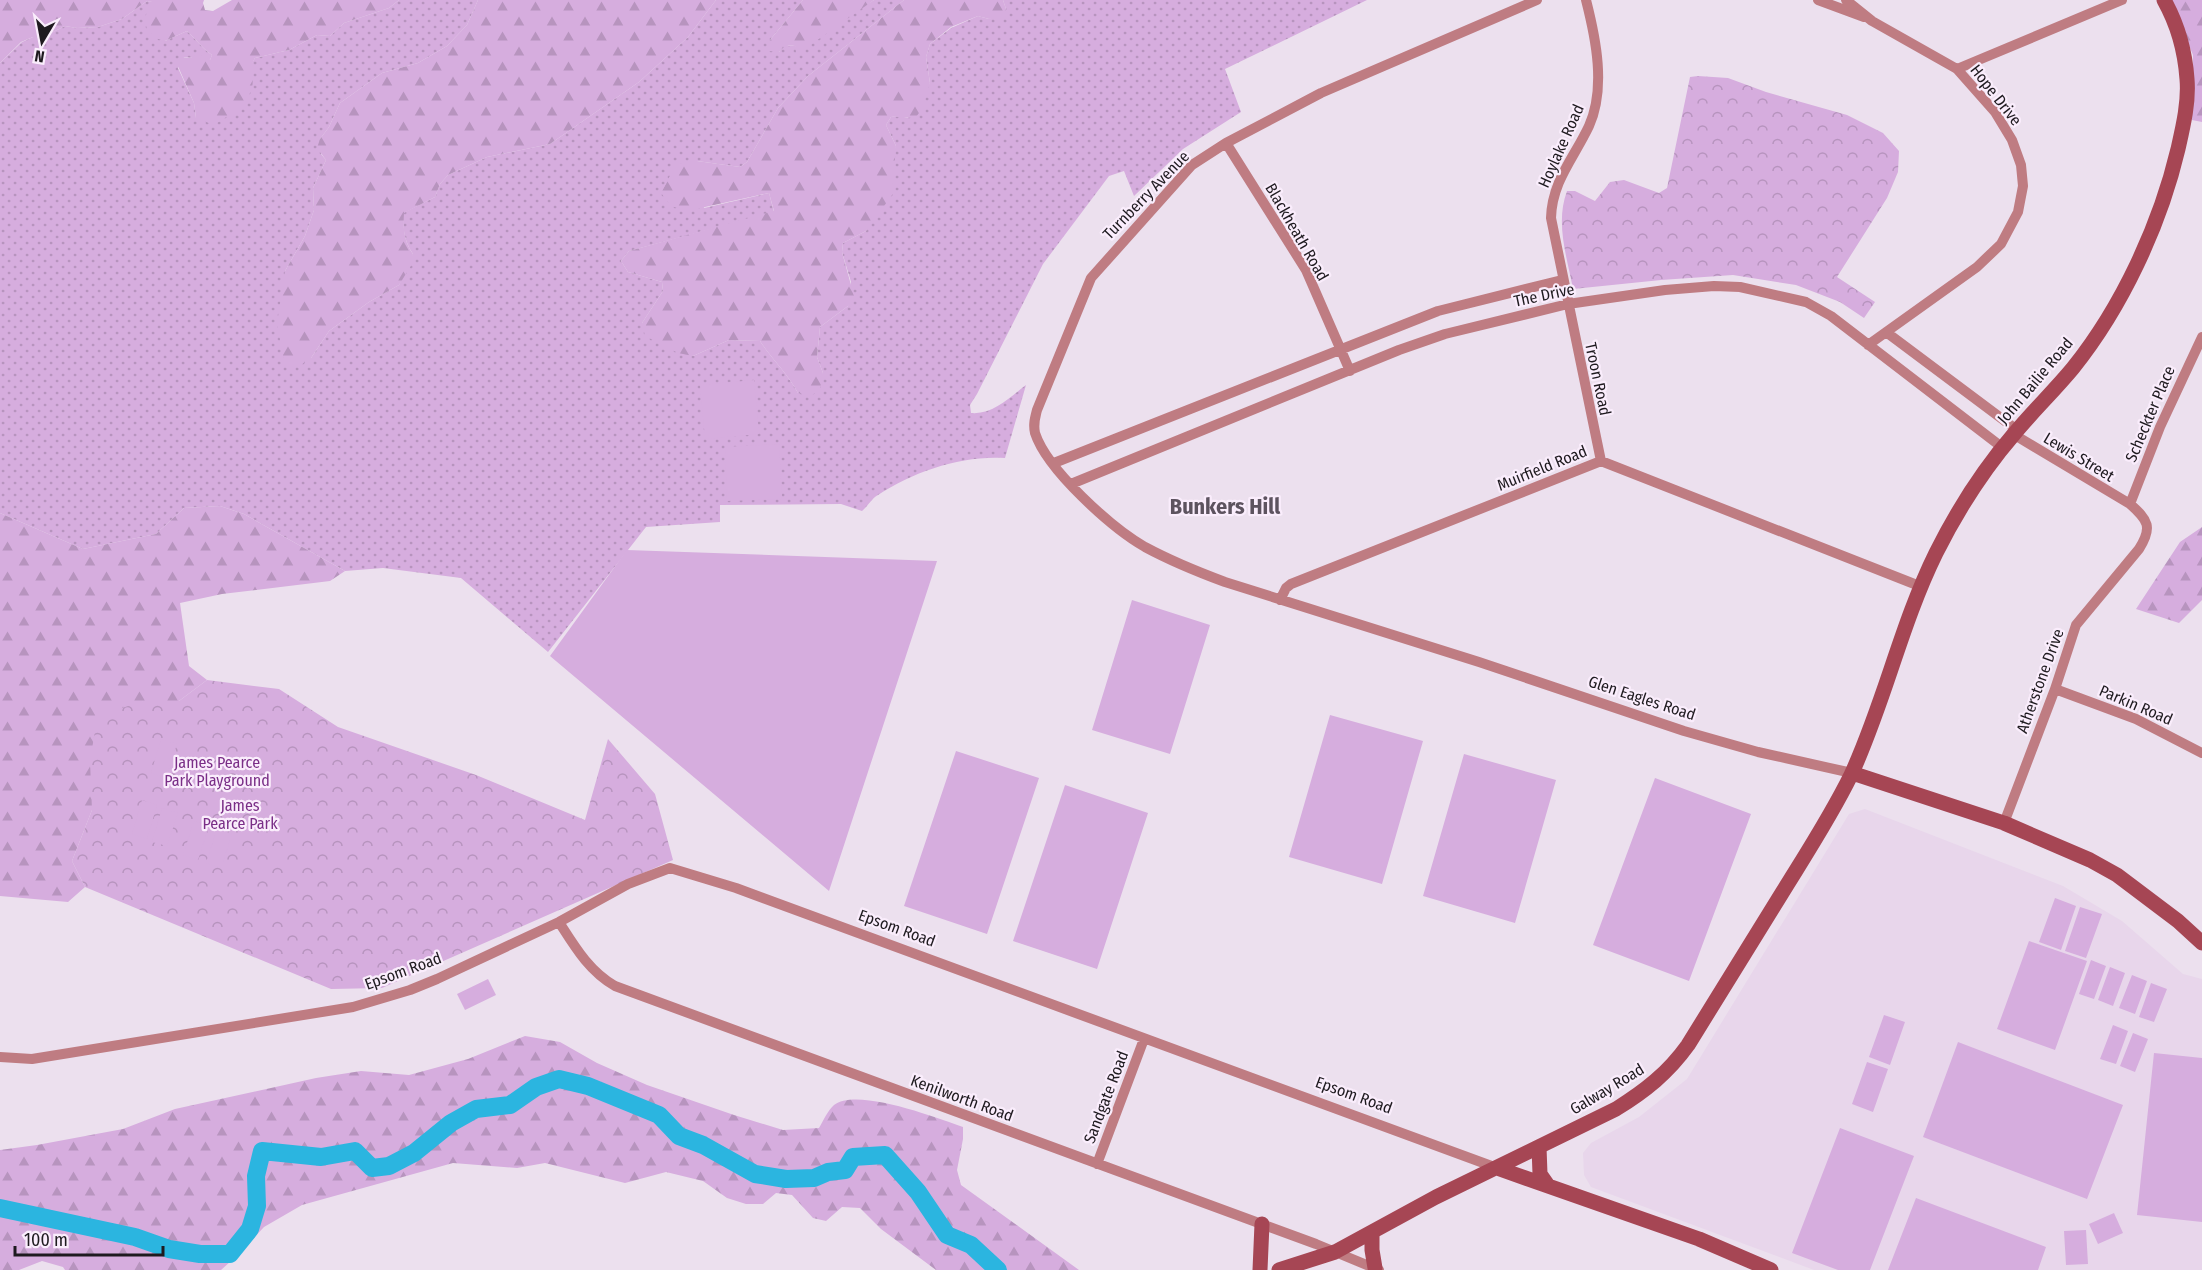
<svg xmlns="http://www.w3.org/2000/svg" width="2202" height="1270" viewBox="0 0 2202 1270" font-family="'Fira Sans Condensed',sans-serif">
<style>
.built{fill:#e8d6eb}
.grass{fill:url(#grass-dots)}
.forest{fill:url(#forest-firs)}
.park{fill:url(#park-crowns)}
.pitch{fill:#d6adde}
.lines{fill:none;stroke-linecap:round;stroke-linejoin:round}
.river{stroke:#2bb5e0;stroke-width:18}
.street{stroke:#bf7c82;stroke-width:10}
.secondary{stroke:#a64654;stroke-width:15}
.labels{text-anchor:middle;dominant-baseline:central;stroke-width:4.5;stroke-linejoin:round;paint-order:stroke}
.street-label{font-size:16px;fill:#1e1a1f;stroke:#faedfc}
.park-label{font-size:16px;fill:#7a2e87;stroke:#faedfc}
.district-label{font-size:22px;font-weight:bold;fill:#5d535f;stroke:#faedfc}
</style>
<defs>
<pattern id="grass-dots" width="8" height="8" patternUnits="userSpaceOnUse" patternTransform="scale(1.5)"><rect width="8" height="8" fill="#d6adde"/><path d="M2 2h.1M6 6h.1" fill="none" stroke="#b794be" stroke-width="1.8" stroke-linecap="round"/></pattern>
<pattern id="forest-firs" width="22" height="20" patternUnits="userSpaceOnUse" patternTransform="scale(1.5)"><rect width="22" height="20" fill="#d6adde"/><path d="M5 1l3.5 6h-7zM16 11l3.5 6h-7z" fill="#b794be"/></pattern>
<pattern id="park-crowns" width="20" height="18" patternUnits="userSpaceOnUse" patternTransform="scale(1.5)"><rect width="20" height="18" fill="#d6adde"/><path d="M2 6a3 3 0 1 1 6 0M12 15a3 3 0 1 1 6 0" fill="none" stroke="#b794be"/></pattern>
</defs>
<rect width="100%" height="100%" fill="#ece0ee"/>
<path class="built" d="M1865,809L2063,886L2122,921L2183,974L2202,979V1270H1814L1591,1187L1584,1175L1583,1153L1591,1143L1639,1117L1687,1079L1849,814Z"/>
<path class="grass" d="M399,0H478L467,25L447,46L418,63L382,73L340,103L329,127L320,139L321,154L326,160L313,188L314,210L305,236L285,271L311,358L329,331L369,302L399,285L413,254C404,241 403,229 403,213L435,197L440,184L448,175L487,157L550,144L639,82L688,37L716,0H803L770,40L779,52L784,46H795L797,48L874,0H904L808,76L778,108L747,162L740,167L697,161L704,208L769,193L774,212L629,251L621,261L628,272L662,282L663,291L642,323L693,356L729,340L760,341C772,359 788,374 798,393L823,373L817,357L820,327L848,306L851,282L842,252L843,243L866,231L896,146L886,125L891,117L900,116L908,118L930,83L926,57L930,44L951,28L978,16L989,19L1006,9L1003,0H1367L1225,69L1241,112L1183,149L1134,196L1124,171L1109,176L1043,264L977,394L970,405L971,413C993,415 1010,397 1026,385L1005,458C963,455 914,471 878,495C872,498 868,506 862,511L841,504L720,505V522L646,527L548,652L461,578L383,568L345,571L244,514L220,506L184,508L156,534L83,549L0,513V63L22,42L33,37H43L65,26L77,28L98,27L122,19L147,1L153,2L165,41L187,31C196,39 202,48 212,55L210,60L184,57L178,68L194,103L196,118L252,86L250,66L255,58L289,50L317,35L330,36L344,23L389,8Z"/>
<path class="forest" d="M0,0H204L203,3L205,10L213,11L232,0H399L389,8L344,23L330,36L317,35L289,50L255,58C247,71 255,75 252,87C248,105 228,116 214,125L196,118L194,103L177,64L181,57L191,58L197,54L205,56L210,60L212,55C202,48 196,39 187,31L165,41L155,38L147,29L144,19L152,2L147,1L122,19L98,27L77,28L65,26L43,37H33L21,42L0,63Z
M478,0H716L688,37L639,82L550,144L487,157L448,175L440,184L435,197L404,213C403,229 404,241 413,254L412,264L399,285L369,302L329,331L311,358L301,365L290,368L284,361L277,323L285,271L305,236L314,210L313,188L326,160L317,148L320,139L329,127L340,103L382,73L418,63L447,46L467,25Z
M803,0H874L799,53L796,52L795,46C787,45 784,46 779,52L769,51L767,48L770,40Z
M904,0H1003L1006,9L1000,17L989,19L978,16L951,27L930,44L926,57L930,83L922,109L916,117C907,119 900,116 891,117L886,125L896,146L892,195L866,231L843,243L842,252L854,296L848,306L820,327L817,357L823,373L820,389L811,396L798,393C788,374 772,359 760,341L729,340L693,356L678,353L645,336L642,323L663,291L662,282L628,272L621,261L629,251L774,211L769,193L687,211L671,206L661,193L676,164L697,161L740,167L747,162L778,108L808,76Z
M2170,0H2202V122L2192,120L2193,55Z
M220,506L244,514L345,571L330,581L222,594L180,603L189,666L207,680L179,701H143L92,786V810L72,861L85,887L68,902L0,896V513L83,549L156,534L184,508Z
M2202,527V600L2179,623L2136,609L2180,542Z
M525,1036L560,1042L597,1063L647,1085L734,1115L783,1130L819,1128C823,1121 828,1110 834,1105C857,1087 937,1118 963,1127V1139L957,1170L961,1185L1079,1270H936L881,1229L860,1208L842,1207L826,1221L813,1218L792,1195L776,1193L763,1204H746L727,1198L703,1181L666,1172L625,1183L545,1163L517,1168L453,1163L302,1205L264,1227L241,1252L221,1270H65L63,1267L42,1261L19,1270H0V1150L37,1145L123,1129L175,1109L316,1078L361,1071L409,1075L468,1059Z"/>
<path class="park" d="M1698,76L1728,78L1766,92L1847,115L1883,133L1899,151L1898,172L1887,198L1837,277L1875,302L1864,318L1840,302L1796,285L1733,275L1661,280L1573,289C1567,257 1555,223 1567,191H1575L1595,201L1610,182L1624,180L1659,193L1667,188L1690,77Z
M207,680L279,689L338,727L476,775L585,820L608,739L655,794L673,860L382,988L331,989L85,887L72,861L92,810L90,761L95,731L113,711L143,701H179Z"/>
<path class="pitch" d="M754,380L759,434L705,439L700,385Z
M779,444L782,499L727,501L725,447Z
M627,550L937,561L829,891L550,656Z
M1132,600L1210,625L1170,754L1092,730Z
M1330,715L1423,741L1382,884L1289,857Z
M161,739L177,744L166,778L151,773Z
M956,751L1039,778L987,934L904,906Z
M1464,754L1556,780L1515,923L1423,896Z
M1655,778L1751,814L1689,981L1593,945Z
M1065,785L1148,813L1097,969L1013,941Z
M142,800L157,805L147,839L132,834Z
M162,808L178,813L167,846L152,842Z
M194,821L209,826L198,860L183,855Z
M217,829L232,834L221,868L206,863Z
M2055,898L2076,906L2061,950L2039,942Z
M2080,907L2102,914L2086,958L2065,951Z
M2029,941L2087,961L2055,1050L1997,1029Z
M2091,960L2106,966L2094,999L2079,994Z
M2110,967L2125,973L2113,1006L2098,1000Z
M2132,975L2147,981L2135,1014L2119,1008Z
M488,979L496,995L465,1010L457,994Z
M2151,983L2167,989L2154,1022L2139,1017Z
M1884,1015L1905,1022L1890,1065L1869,1057Z
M2113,1025L2128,1031L2116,1064L2100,1059Z
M2133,1033L2148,1039L2135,1072L2120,1066Z
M1958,1042L2123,1105L2087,1199L1923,1137Z
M2154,1053L2202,1058V1222L2137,1215Z
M1867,1062L1888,1069L1873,1112L1852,1104Z
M1840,1128L1914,1156L1870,1270H1838L1792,1253Z
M1916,1198L2046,1247L2038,1270H1888Z
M2114,1213L2123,1233L2098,1244L2089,1224Z
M2086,1230L2088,1264L2066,1265L2064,1231Z"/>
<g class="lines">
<path class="river" d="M0,1208L135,1237L169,1249L200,1254H230L250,1229L257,1206L256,1176L262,1151L321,1157L355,1151L372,1168L389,1166L414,1153L451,1123L476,1109L510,1105L536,1087L559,1079L588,1086L659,1115L679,1136L703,1145L755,1174L786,1179L814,1178L828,1172L845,1170L853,1157L885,1155L918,1192L947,1235L971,1245L998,1270"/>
<path class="street" d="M1537,0L1321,93L1226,143L1192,165L1091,278L1037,410C1035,418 1033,424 1035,433C1047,470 1112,528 1145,547C1171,561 1198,572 1225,582L1479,662L1684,731L1758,752L1852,773
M1586,0C1596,39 1606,88 1589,126C1574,158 1552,181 1551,218L1601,461
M1818,0L1864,17
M1846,0L1872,21L1957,69L1995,112L2012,140L2021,165L2023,186L2018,212L2001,244L1977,267L1868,345
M1957,69L2122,0
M1226,143L1306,270L1350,371
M1886,332L2017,430
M1054,463L1438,311L1562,280
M1071,484L1399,350L1445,334L1568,304L1665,290L1714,286L1740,287L1806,302L1831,316L2003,448
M2130,504L2160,427L2202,337
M1280,600L1286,588L1291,584L1601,461L1922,587
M2055,689L2136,719L2202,753
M2004,823L2055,689L2076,625L2139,549C2153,527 2148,520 2130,504L2013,434
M559,922C575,947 589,971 615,986L1316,1244L1379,1270
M0,1057L32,1059L353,1007L410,990L437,979L559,922L628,884L670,868L736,888L1497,1168
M1097,1164L1144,1039"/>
<path class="secondary" d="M1852,773L2004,823L2090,860L2117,875L2178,921L2202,943
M1539,1147L1540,1174L1547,1184
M1497,1168L1699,1239L1771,1270
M1372,1232V1250L1375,1268
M1260,1270L1262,1224
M1279,1270L1335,1252L1436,1197L1616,1109C1645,1091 1668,1073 1688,1045C1719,994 1751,944 1782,893C1806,854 1831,816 1851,775C1884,704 1901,624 1936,553C1957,511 1983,470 2014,434C2033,411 2054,391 2073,368C2122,307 2160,225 2178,149C2183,127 2189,102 2187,79C2185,50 2178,25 2164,0"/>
</g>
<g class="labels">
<g class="street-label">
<text transform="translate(1996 95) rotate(52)">Hope Drive</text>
<text transform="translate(1561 146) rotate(-66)">Hoylake Road</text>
<text transform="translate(1146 195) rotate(-46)">Turnberry Avenue</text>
<text transform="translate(1297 232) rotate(60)">Blackheath Road</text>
<text transform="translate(1544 295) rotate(-12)">The Drive</text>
<text transform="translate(1598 379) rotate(78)">Troon Road</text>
<text transform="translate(2035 381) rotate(-50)">John Bailie Road</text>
<text transform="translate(2150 414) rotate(-67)">Scheckter Place</text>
<text transform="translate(2079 457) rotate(31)">Lewis Street</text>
<text transform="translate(1542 468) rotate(-22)">Muirfield Road</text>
<text transform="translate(2040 681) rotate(-70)">Atherstone Drive</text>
<text transform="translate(1642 698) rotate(18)">Glen Eagles Road</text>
<text transform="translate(2136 705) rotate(23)">Parkin Road</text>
<text transform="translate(897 928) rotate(20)">Epsom Road</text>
<text transform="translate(403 971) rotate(-20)">Epsom Road</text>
<text transform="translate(1607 1089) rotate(-31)">Galway Road</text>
<text transform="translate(1354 1095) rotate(20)">Epsom Road</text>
<text transform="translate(1106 1097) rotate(-69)">Sandgate Road</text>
<text transform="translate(962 1098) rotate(20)">Kenilworth Road</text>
</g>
<g class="park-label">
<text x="217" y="762">James Pearce<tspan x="217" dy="18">Park Playground</tspan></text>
<text x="240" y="805">James<tspan x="240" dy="18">Pearce Park</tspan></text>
</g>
<g class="district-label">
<text x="1225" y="506">Bunkers Hill</text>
</g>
</g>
<g transform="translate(42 42) rotate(190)" stroke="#faedfc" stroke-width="4.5" paint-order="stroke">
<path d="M0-4.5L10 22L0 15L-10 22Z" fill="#1e1a1f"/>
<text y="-9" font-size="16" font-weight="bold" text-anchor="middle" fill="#1e1a1f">N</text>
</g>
<path d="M15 1246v9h148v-9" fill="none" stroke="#1e1a1f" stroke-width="3"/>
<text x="24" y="1246" font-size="18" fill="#1e1a1f" stroke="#faedfc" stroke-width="4.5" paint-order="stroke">100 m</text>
</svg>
